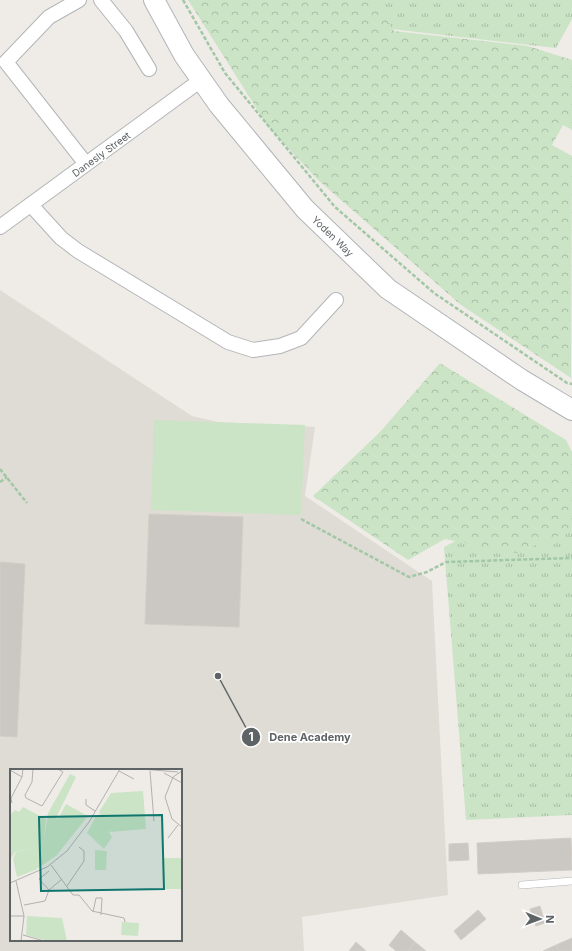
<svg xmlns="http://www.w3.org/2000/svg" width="572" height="951" viewBox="0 0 572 951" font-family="Inter,sans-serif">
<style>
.education{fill:#dfdcd5;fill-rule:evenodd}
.grass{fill:url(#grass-tufts)}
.forest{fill:url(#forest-crowns)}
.pitch{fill:#cbe4c6}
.building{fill:#cbc7c3;stroke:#d3cdc6}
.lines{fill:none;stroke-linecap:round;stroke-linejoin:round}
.lane-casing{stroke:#b2b5b8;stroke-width:8}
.street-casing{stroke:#b2b5b8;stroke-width:16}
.secondary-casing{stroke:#b1b5b8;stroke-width:22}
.path{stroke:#a2c7a6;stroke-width:2.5;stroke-dasharray:4 2;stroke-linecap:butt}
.lane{stroke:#fff;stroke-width:7}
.street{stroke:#fff;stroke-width:14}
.secondary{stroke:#fff;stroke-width:20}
.labels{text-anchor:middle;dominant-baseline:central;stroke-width:3.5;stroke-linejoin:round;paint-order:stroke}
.street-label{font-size:10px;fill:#5e6366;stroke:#fff}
.inset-road{fill:none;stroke:#b1b1af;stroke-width:1}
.view{fill:#0f766e;fill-opacity:0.15;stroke:#0f766e;stroke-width:2}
.inset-edge{fill:none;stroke:#5e6366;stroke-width:2}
.leader{fill:none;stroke:#5e6366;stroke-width:1.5}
.callout-dot{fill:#5e6366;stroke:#fff;stroke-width:1.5}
.mark-label{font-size:12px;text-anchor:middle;font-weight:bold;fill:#fff}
.callout-label{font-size:11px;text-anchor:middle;font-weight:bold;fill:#5e6366;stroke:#fff;stroke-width:3.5;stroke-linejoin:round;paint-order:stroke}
</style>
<defs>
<pattern id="grass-tufts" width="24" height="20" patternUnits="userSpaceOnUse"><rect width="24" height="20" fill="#cbe4c6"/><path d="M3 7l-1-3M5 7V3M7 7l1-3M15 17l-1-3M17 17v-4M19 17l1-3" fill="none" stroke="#a8bca5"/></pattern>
<pattern id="forest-crowns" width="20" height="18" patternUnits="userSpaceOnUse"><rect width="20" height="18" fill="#cbe4c6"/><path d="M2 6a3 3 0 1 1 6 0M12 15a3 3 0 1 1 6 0" fill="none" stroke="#a8bca5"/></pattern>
</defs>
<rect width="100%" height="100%" fill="#efece7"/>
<path class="education" d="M0,290L192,416L218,422L315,427L305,496L432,581L448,895L302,917L304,951H0ZM11,770H181V940H11Z"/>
<path class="grass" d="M372,0H572V19L556,48L391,29Z
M572,479V815L466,820L444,547Z"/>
<path class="forest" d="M188,0H373L394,31L528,46L572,60V130L563,125L552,145L572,156L571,378L461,305L318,180L267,125Z
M440,363L566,440L572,452V530L517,553L445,539L408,560L313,496L380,432Z"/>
<path class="pitch" d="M154,420L305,425L301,515L151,510Z"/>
<path class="building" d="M149,514L243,517L239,627L145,624Z
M0,562L25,564L17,737L0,736Z
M571,838L572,870L478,874L477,843Z
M468,843L469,860L449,861V844Z
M540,906L545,923L536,926L530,909Z
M478,910L486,919L461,940L454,931Z
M401,930L415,942L408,951H396L389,945Z
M572,938V951H558L556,945Z
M356,942L366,951H349Z
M415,942L426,951H408Z
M556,945L558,951H543Z"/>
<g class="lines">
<defs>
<path id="lane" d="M522,885L572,881"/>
<path id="street" d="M79,0L49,17L6,62L86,164
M101,0L126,31L149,69
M31,205L61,238L78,251L228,342L253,350L280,346L301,338L336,300
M0,227L201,80"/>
<path id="secondary" d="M154,0L184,55L219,105L305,209L388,289L522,380L572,410"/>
</defs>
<use href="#lane" class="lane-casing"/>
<use href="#street" class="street-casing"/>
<use href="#secondary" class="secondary-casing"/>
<path class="path" d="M183,0L225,73L335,207L434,293L567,383L572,384
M0,469L27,503
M0,482L7,477
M301,519L409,577L427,572L446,562L572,558"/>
<use href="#lane" class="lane"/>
<use href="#street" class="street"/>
<use href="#secondary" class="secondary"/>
</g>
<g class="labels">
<g class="street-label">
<text transform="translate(101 154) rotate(-36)">Danesly Street</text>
<text transform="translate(333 236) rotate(44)">Yoden Way</text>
</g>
</g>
<g transform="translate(10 769)">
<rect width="172" height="172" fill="#efece7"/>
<path d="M133,22L136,60L100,63L89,43L101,24ZM13,38L36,50L34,71L21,80L5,83L0,91V46L5,41L9,43ZM17,147L52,149L57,172H38L16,166Z" fill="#cbe4c6"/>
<path d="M60,5L66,8L46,49L48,50L56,35L78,47L46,87L25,101L7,108L3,90L6,83L21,80L34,71L38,44ZM93,44L98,46L101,54L99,63L102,68L94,80L77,64L86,47Z" fill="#cbe4c6"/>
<path d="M85,81L97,82L96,101H85ZM154,89H172V120H154ZM112,153L129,154L128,167L111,166Z" fill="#cbe4c6"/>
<path class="inset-road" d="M23,0L22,13L15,26L16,29L32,37L53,3L48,0M131,0L168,3M0,1L12,8M109,2L124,10M140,2L144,52M172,2L163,8L155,28L162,50L172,58M154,4L172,14M76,30V36L85,42M2,34L1,29L12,8L13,0M158,69L168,56M41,96L63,126H69L82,142L114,149L115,153M39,102L29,110L39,121L52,110M6,112L14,147L11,172M0,114L37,98L57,82L79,53L110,0M57,117L74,92V82L69,78M14,136L35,132L39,121M83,143L86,129H92L91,146M0,147H14M13,166L34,172"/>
<path class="view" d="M152,46L154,120L31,122L29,48Z"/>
<rect width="172" height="172" class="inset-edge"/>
</g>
<path class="leader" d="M218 676L251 737"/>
<g class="callout-dot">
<circle cx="218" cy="676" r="4"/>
<circle cx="251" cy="737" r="10"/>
</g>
<g class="mark-label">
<text x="251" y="741">1</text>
</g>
<g class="callout-label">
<text x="310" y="741">Dene Academy</text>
</g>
<g transform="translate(540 919) rotate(91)" stroke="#ffffff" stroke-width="3" paint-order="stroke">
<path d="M0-3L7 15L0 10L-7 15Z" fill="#5e6366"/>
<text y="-6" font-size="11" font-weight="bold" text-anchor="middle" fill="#5e6366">N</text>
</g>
</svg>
